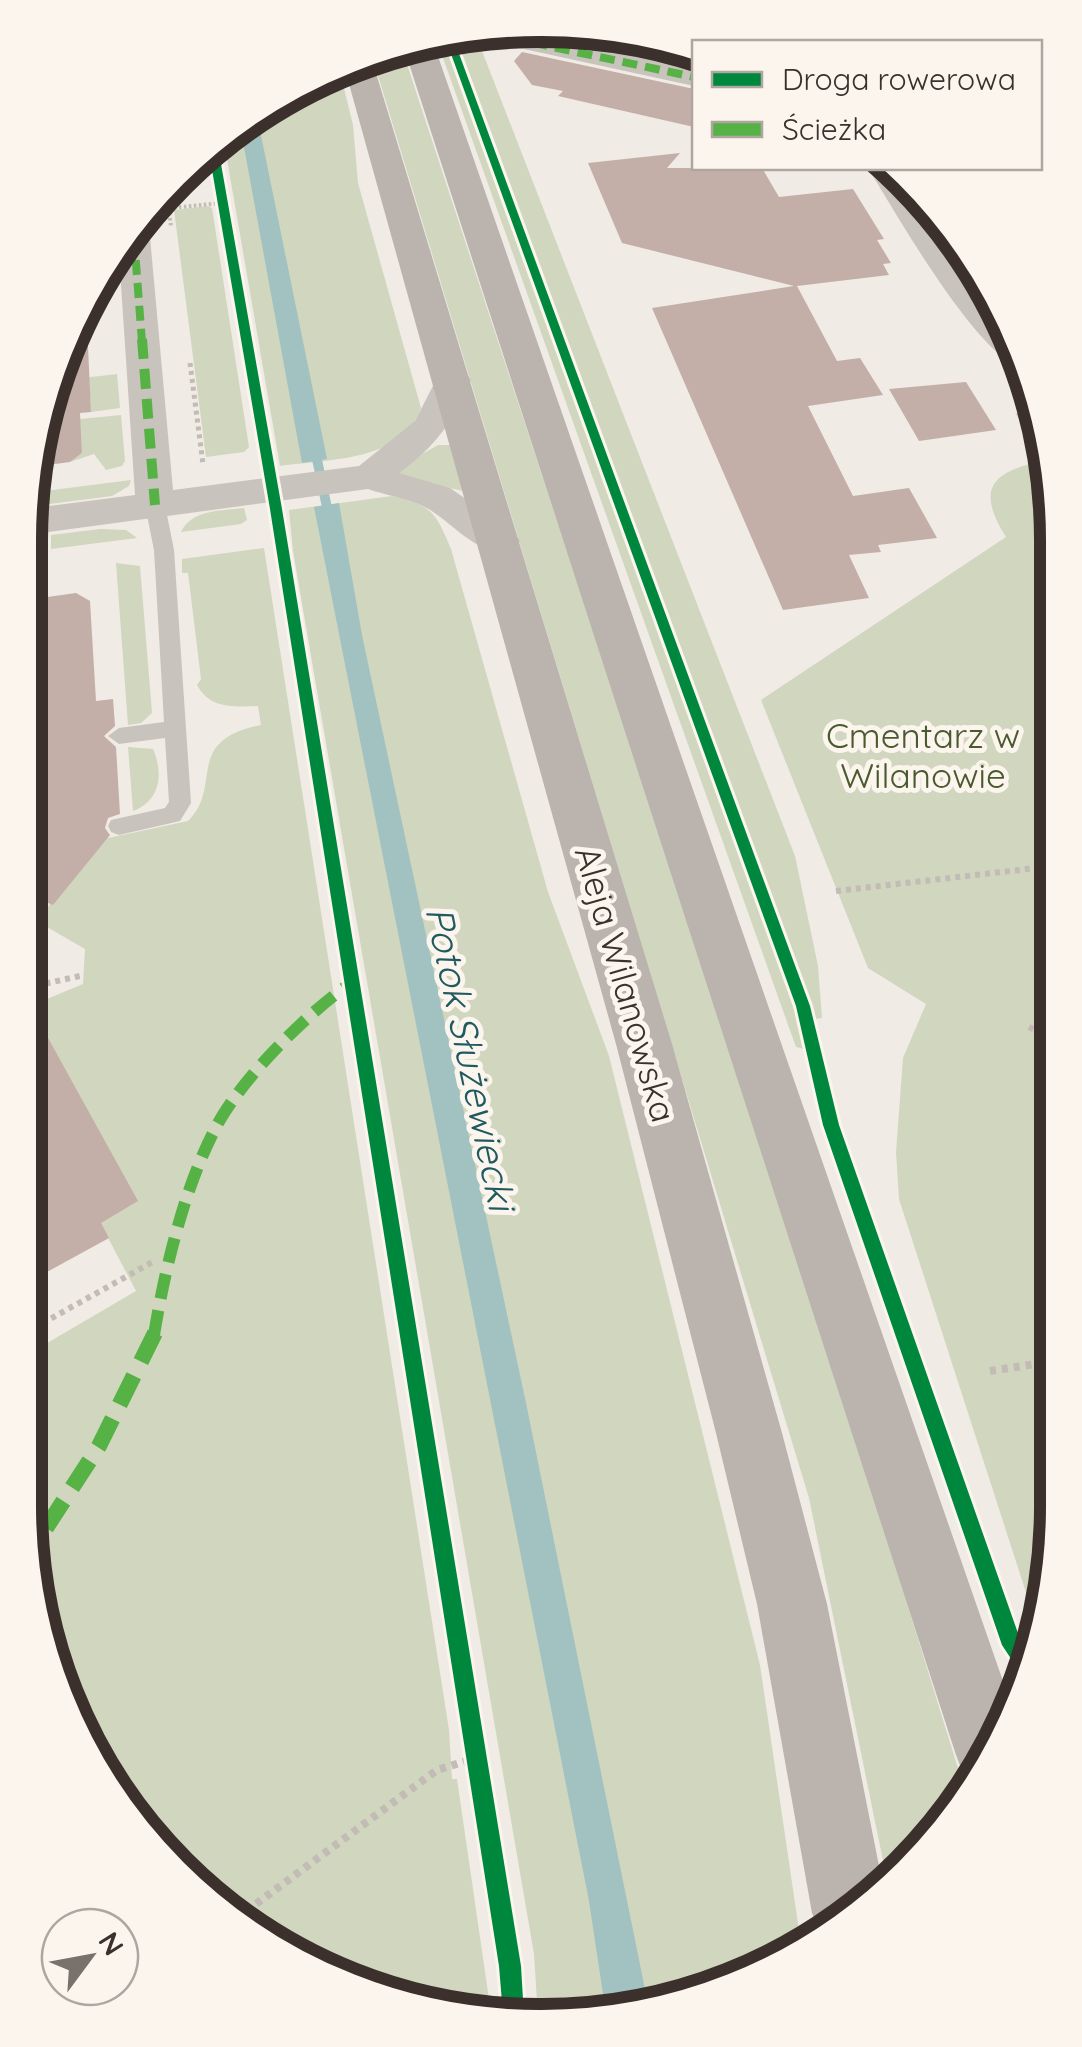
<svg xmlns="http://www.w3.org/2000/svg" width="1082" height="2047" viewBox="0 0 1082 2047" font-family="Quicksand,sans-serif">
<style>
.green{fill:#d1d6bf}
.water{fill:#a1c2c1}
.lines{fill:none;stroke-linecap:round;stroke-linejoin:round}
.stream{fill:#a1c2c1;fill-rule:evenodd}
.building{fill:#c3afa7}
.path-far3{stroke:#c2bbb6;stroke-width:4;stroke-dasharray:2.5 2.5;stroke-linecap:butt}
.path-far2{stroke:#c2bbb6;stroke-width:5;stroke-dasharray:4 4;stroke-linecap:butt}
.path-far1{stroke:#c2bbb6;stroke-width:6;stroke-dasharray:5 5;stroke-linecap:butt}
.path{stroke:#c2bbb6;stroke-width:8;stroke-dasharray:6 6;stroke-linecap:butt}
.service{fill:#c9c3be;fill-rule:evenodd}
.minor{fill:#c9c3be;fill-rule:evenodd}
.secondary{fill:#bab3ae;fill-rule:evenodd}
.quiet-far3{stroke:#57b246;stroke-width:8;stroke-dasharray:15 8;stroke-linecap:butt}
.quiet-far2{stroke:#57b246;stroke-width:10;stroke-dasharray:20 10;stroke-linecap:butt}
.quiet-far1{stroke:#57b246;stroke-width:12;stroke-dasharray:25 12;stroke-linecap:butt}
.quiet{stroke:#57b246;stroke-width:16;stroke-dasharray:32 16;stroke-linecap:butt}
.cycleway-casing{stroke:#fbf5ee;stroke-width:6}
.cycleway{fill:#00873e;fill-rule:evenodd}
.labels{text-anchor:middle;dominant-baseline:central;stroke-width:10;stroke-linejoin:round;paint-order:stroke}
.park-label{font-size:35px;fill:#4a5a2e;stroke:#fbf5ee}
.street-label{font-size:35px;fill:#3b302b;stroke:#fbf5ee}
.water-label{font-size:38px;font-style:italic;fill:#1f5a5e;stroke:#fbf5ee}
.rim{fill:none;stroke:#3b302b;stroke-width:12}
</style>
<rect width="100%" height="100%" fill="#f0ebe5"/>
<path class="green" d="M477,38L795,856L818,966L822,1018L815,1019L775,912L453,40Z
M445,40L797,1007L804,1049L796,1047L437,41Z
M401,46L820,1322L965,1791L888,1885L809,1498L373,59Z
M341,76L353,125L358,183L421,408C403,462 327,459 280,466L223,136Z
M208,206L212,208L249,447L244,452L206,457L174,210Z
M117,374L120,408L91,412L89,378H83Z
M1015,413L1040,420L1053,474L1056,1539L1040,1636L899,1199L896,1152L903,1058L926,1004L868,968L761,700L1006,537C974,486 994,471 1046,460Z
M121,415L125,461L122,466L106,470L94,454L70,462L82,453L80,419Z
M438,445H451L463,491L387,474Z
M131,480L129,486L112,496L26,507L29,493Z
M392,496C432,505 436,513 451,549L548,892L609,1056L760,1665L801,1944L739,1982L575,2021L538,2017L534,1954L293,551L289,510Z
M244,508L247,520L241,524L181,532C192,509 222,511 244,508Z
M100,529L126,530L137,538L51,549V535Z
M264,548L449,1730L452,1779H457L491,2013L408,2005L255,1935L132,1821L53,1672L25,1506V1356L136,1291L95,1213L30,1006L83,984L85,949L40,923L80,844L188,821C224,786 182,741 261,725L258,706C234,707 210,709 197,685L201,679L188,573H182V559Z
M116,563L140,566L152,713L141,723L128,725Z
M128,747L153,749C164,774 160,801 133,811Z"/>
<path class="water" d="M257,117L263,145L327,459L302,463L240,125Z
M339,503L362,635L526,1403L648,2004L606,2014L589,1901L314,507Z"/>
<g class="lines">
<path class="stream" d="M314,442L319,445L335,522L330,526L325,522L309,445Z"/>
</g>
<path class="building" d="M608,30L694,59V64L548,33Z
M522,52L694,89V127L558,96L563,91L532,85L514,61Z
M680,153L667,168H762L779,197L853,189L884,239L877,240L891,263L883,264L889,275L797,286L837,361L860,358L883,395L808,406L853,496L909,488L937,538L878,545L881,552L849,555L869,598L783,610L652,308L794,286L622,243L588,163Z
M86,303L91,412L80,413L82,453L70,462L33,467L43,407Z
M966,382L996,430L919,441L889,389Z
M76,593L90,601L96,701L113,699L115,726L104,736L116,747L120,814L108,818L105,828L110,835L53,905L26,894V600Z
M26,998L138,1201L101,1223L109,1238L25,1284Z"/>
<g class="lines">
<path class="path-far3" d="M169,208L171,227
M159,209L223,203"/>
<path class="path-far2" d="M190,363L203,464"/>
<path class="path-far1" d="M836,891L1054,866
M26,988L84,975
M1029,1027L1054,1040
M25,1333L156,1260"/>
<path class="path" d="M990,1371L1055,1361
M237,1918L437,1770L476,1758"/>
<path class="service" d="M155,499L165,505L174,550L191,803L180,821L119,835L111,832L108,826L111,820L165,808L169,802L165,738L119,744L108,736L119,728L164,722L154,550L145,505Z"/>
<path class="minor" d="M533,34L694,68V86L510,46L496,38Z
M868,168H895L902,173L1002,320L1026,367C984,370 892,206 868,168Z
M141,229L150,237L173,490L359,466L415,421L440,372L453,369L466,372L471,380C454,421 435,447 399,473L450,488L514,532L520,541L514,550C478,560 453,521 423,506C406,498 385,495 368,489L26,535V509L135,495L119,255Z"/>
<path class="secondary" d="M433,42L1012,1707L988,1763L972,1783L966,1781L956,1755L403,45Z
M372,60L672,1044L782,1433L827,1604L884,1891L820,1932L812,1913L757,1604L716,1433L616,1044L346,73Z"/>
<path class="quiet-far3" d="M510,38L694,77
M134,237L142,342"/>
<path class="quiet-far2" d="M142,339L155,505"/>
<path class="quiet-far1" d="M154,1335C165,1268 184,1189 215,1129C239,1081 307,1013 351,983"/>
<path class="quiet" d="M46,1528L99,1446L155,1333"/>
<defs>
<path id="cycleway" d="M446,40H454L810,1006L839,1125L1020,1639L1032,1657L1025,1675L1021,1674L1002,1645L823,1125L796,1006Z
M215,145L218,147L282,509L521,1966L524,2016L503,2014L499,1966L270,509L209,152Z"/>
</defs>
<use href="#cycleway" class="cycleway-casing"/>
<use href="#cycleway" class="cycleway"/>
</g>
<g class="labels">
<g class="park-label">
<text x="923" y="735">Cmentarz w<tspan x="923" dy="40">Wilanowie</tspan></text>
</g>
<g class="street-label">
<text transform="translate(626 984) rotate(74)">Aleja Wilanowska</text>
</g>
<g class="water-label">
<text transform="translate(471 1058) rotate(78)">Potok Służewiecki</text>
</g>
</g>
<path d="M0 0H1082V2047H0ZM540 42H542A498 498 0 0 1 1040 540V1506A498 498 0 0 1 542 2004H540A498 498 0 0 1 42 1506V540A498 498 0 0 1 540 42Z" fill="#fbf5ee" fill-rule="evenodd"/>
<path class="rim" d="M540 42H542A498 498 0 0 1 1040 540V1506A498 498 0 0 1 542 2004H540A498 498 0 0 1 42 1506V540A498 498 0 0 1 540 42Z"/>
<rect x="692" y="40" width="350" height="130" fill="#fbf5ee" stroke="#aea6a0" stroke-width="2.5"/>
<rect x="712" y="72" width="50" height="15" fill="#00873e" stroke="#aea6a0" stroke-width="2.5"/>
<text x="782" y="90" font-size="30" fill="#3b302b">Droga rowerowa</text>
<rect x="712" y="122" width="50" height="15" fill="#57b246" stroke="#aea6a0" stroke-width="2.5"/>
<text x="782" y="140" font-size="30" fill="#3b302b">Ścieżka</text>
<g transform="translate(90 1957) rotate(58)"><circle r="48" fill="#fbf5ee" stroke="#aea6a0" stroke-width="2.5"/>
<path d="M0-8L18 38L0 25L-18 38Z" fill="#7a716c"/>
<text y="-15" font-size="28" font-weight="bold" text-anchor="middle" fill="#3b302b">N</text>
</g>
</svg>
